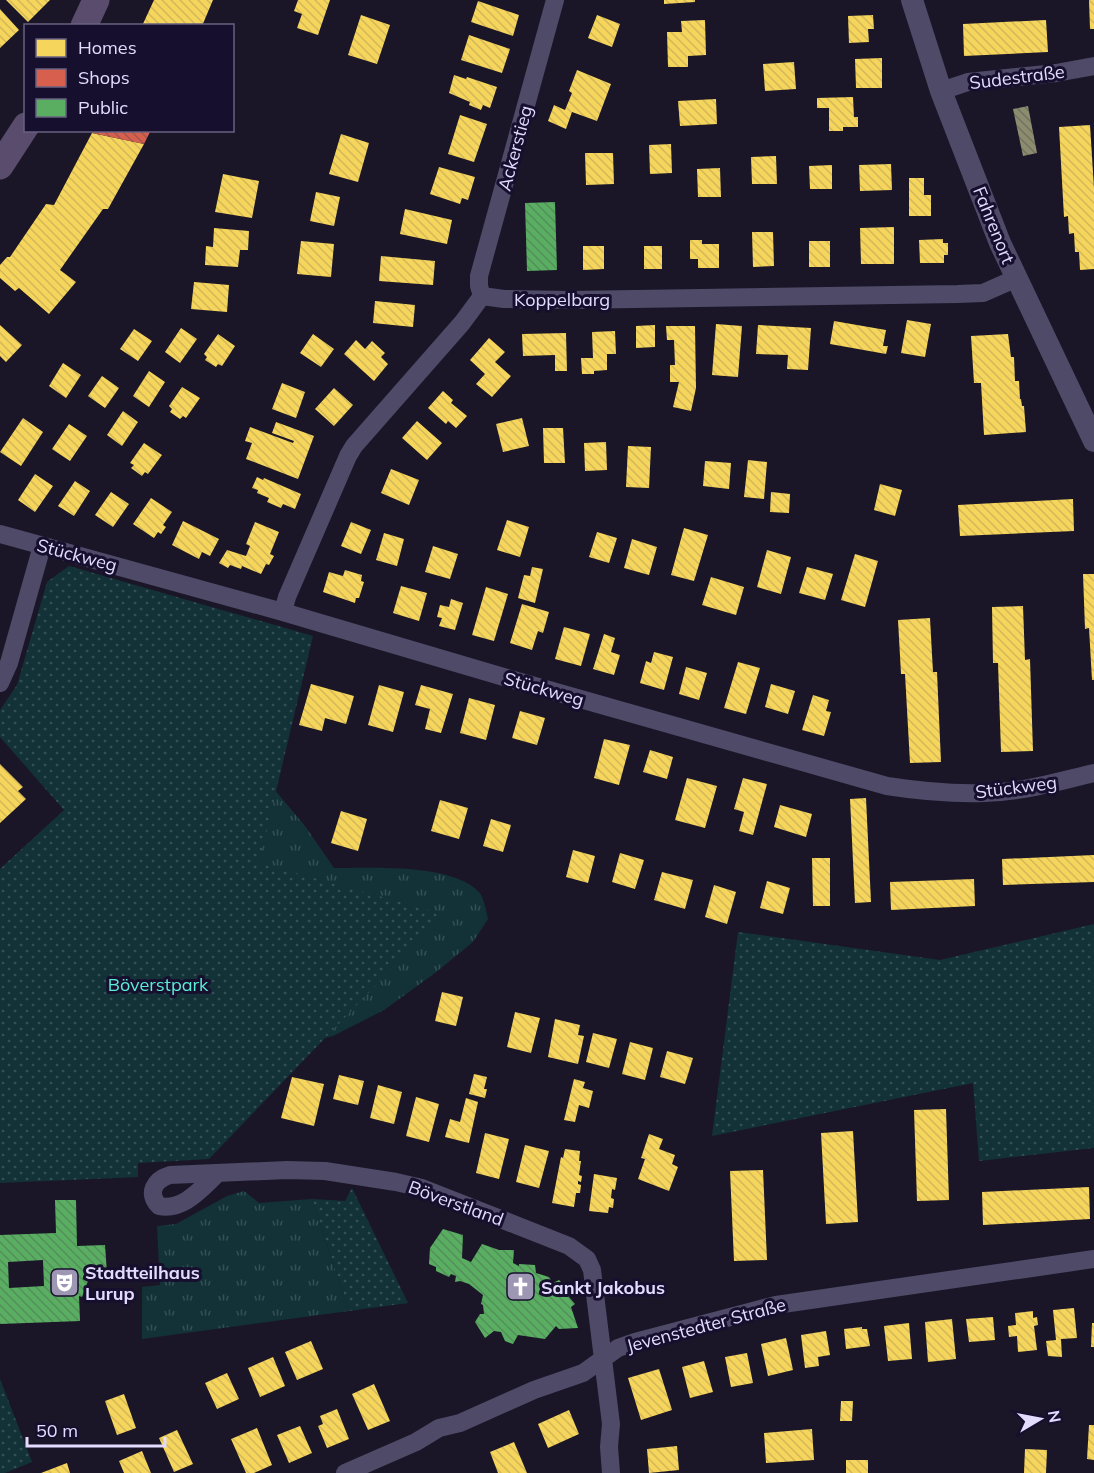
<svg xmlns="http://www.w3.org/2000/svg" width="1094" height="1473" viewBox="0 0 1094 1473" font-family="Mulish,sans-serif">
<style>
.grass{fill:url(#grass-tufts)}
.park{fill:url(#park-dots)}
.homes{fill:url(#homes-back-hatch)}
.shops{fill:url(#shops-back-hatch)}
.public{fill:url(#public-back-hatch);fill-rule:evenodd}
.industry{fill:url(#industry-back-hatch)}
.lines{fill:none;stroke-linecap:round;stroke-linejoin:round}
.minor{stroke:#4e4a68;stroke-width:18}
.tertiary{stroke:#4e4a68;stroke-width:22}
.primary{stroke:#594c6c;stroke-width:27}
.labels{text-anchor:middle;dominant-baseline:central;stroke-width:6;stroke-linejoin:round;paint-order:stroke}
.street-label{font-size:18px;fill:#e3dcff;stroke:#170f2e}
.park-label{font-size:18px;fill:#5aedd7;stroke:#170f2e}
.poi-label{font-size:18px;font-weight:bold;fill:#e3dcff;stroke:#170f2e;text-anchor:start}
</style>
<defs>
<pattern id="grass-tufts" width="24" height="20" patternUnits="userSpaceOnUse" patternTransform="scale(1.5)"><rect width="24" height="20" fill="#123237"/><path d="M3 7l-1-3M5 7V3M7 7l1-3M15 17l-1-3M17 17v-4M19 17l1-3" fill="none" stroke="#344f55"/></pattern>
<pattern id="park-dots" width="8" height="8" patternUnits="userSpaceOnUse" patternTransform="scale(1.5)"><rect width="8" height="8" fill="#123237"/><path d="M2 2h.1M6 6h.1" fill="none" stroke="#344f55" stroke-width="1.8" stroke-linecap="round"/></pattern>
<pattern id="homes-back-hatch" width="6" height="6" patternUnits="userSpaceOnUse" patternTransform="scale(1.5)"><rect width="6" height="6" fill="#f6d55c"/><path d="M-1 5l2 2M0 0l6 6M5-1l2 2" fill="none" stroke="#d2b859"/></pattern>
<pattern id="shops-back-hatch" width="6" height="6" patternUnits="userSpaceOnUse" patternTransform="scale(1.5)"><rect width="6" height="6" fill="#d6604d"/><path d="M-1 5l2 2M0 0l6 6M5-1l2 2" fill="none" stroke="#a3564d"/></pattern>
<pattern id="public-back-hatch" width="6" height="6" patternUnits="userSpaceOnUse" patternTransform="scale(1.5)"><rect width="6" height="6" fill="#5aae61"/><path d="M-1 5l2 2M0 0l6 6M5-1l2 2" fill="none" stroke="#538e5b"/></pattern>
<pattern id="industry-back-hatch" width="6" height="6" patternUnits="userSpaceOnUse" patternTransform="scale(1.5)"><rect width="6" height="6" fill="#8c8c6e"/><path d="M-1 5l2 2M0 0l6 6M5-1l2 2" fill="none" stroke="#737262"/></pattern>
</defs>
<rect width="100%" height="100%" fill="#1a1627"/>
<path class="grass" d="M269,783L305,826L334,868C371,868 452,863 479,892C484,898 486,911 488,919L473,942L435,973L384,1010L333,1036L286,1047L264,892L244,813Z
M244,1191L259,1203L312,1199L349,1311L142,1339V1287L160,1285L157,1226L176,1224L227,1196Z"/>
<path class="park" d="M69,566L313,636L259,863L444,914L209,1159L138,1163V1177L0,1183V869L64,810L0,737V710L17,685L47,582Z
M1094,924V1148L979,1161L973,1083L712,1136L738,932L940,960Z
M352,1188L408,1303L349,1311L312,1199L345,1201Z
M0,1379L32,1462L5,1473H0Z"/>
<path class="homes" d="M6,0H50L28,22Z
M154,0H213L202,26H142Z
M298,0H330L318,35L297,28L302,14L294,11Z
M664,0H695V2L664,4Z
M1089,0H1094V29H1090Z
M478,1L519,15L513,36L471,22Z
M0,9L19,30L0,48Z
M361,15L390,25L377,64L348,55Z
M597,15L620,24L612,47L588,38Z
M873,15L874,29H868L869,42L849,43L848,16Z
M705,20L706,55L688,56V67H668L667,32H682L681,21Z
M1046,20L1048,52L964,56L963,24Z
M469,35L510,49L502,73L461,60Z
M882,58V88H856L855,59Z
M794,62L796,89L765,91L763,64Z
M577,70L611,84L597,121L572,112L566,129L548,121L554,105L565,110L572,93L569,91Z
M454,75L466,79L467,77L497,87L490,108L483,105L481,110L469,105L470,102L449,93Z
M853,97L854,117H858V127H843V131H829V108H817V98Z
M716,99L717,124L680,126L678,101Z
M460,115L487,124L474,162L448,154Z
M1090,125L1094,188V269L1080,270L1079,252H1075L1074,233L1069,234L1068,216L1064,217L1059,127Z
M92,133L144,144L108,209H103L60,270L76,282L49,314L19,288L15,291L0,278V265L7,257H10L46,204L54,205Z
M341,134L369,143L358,182L329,174Z
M671,144L672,173L650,174L649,145Z
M585,153H613L614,184L586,185Z
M776,156L777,184H752L751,157Z
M891,164L892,190L860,191L859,165Z
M832,165V189H810L809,166Z
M439,167L475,177L468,200L462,198L460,204L430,194Z
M720,168L721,197H698L697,169Z
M223,174L259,181L252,218L215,212Z
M909,178H924V195H931V216H909Z
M316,192L340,197L334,226L310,221Z
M405,209L452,220L447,244L400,234Z
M894,227V264H861L860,228Z
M214,228L249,231L248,250H240L238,267L205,265L206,246L213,247Z
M752,232H773L774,266L753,267Z
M943,239V243H948V255H944V263H920L919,240Z
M690,240H702V244H719V268H698V259H690Z
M301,241L334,244L331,277L297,274Z
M809,241H830V267H809Z
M583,246H604V269L583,270Z
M644,246H662V269H644Z
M381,256L435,261L433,285L379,281Z
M194,282L229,285L227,312L191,309Z
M375,301L415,305L413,327L373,323Z
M907,320L931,324L925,357L901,353Z
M834,321L886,330L883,346H888L886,354L830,344Z
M716,324L742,326L738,377L712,375Z
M0,325L22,345L6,362L0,356Z
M655,325V347L636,348V326Z
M758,325L811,328L808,370L787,369L788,355L756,354Z
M666,326H695L696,388L691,411L673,407L679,382H670V365H675L674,340H667Z
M181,328L197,339L180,363L165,352Z
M134,329L152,341L138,361L120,349Z
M615,331L616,354H607V370L594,371V374H582L581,358H593L592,332Z
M566,333L567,371H555V355L523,356L522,334Z
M218,334L235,346L222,366L218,364L216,367L205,360L207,357L204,354Z
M313,334L334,349L321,367L300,353Z
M1008,334L1011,357H1014L1015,381H1019L1020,399H1021L1022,406H1024L1026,432L984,435L981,383H974L971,336Z
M489,338L505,352L495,362L511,376L492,397L476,384L485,374L470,360Z
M356,340L365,349L372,341L385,353L381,357L388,364L374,381L344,354Z
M63,363L81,375L66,398L49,386Z
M149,371L165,382L149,407L133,396Z
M102,376L119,388L105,408L88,396Z
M282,383L305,392L296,418L272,409Z
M182,387L200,398L186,418L183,416L180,419L170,412L172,409L169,406Z
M334,388L353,405L334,426L315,409Z
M443,391L453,400L451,403L467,416L456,428L448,421L446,424L428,408Z
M123,411L138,422L122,446L107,435Z
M23,418L43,432L21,466L0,452Z
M522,418L529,446L503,452L496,424Z
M417,421L442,443L427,460L402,438Z
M276,422L314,436L298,479L246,459L252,443L245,441L250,427L293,443L294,441L272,433Z
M69,424L87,436L70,461L52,449Z
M543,428H563L565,463H544Z
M606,442L607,470L585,471L584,443Z
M144,443L162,455L148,474L145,472L142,476L131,468L134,465L130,463Z
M628,446L651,447L649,488L626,487Z
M748,460L767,462L764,499L744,497Z
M705,461L731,463L729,489L703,486Z
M391,469L419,480L409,505L381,493Z
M35,474L53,486L35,512L18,500Z
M257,477L263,480L264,478L301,494L295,509L283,504L281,508L267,502L269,498L257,493L258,490L252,488Z
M75,481L90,491L74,516L58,506Z
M880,484L902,490L895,516L874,510Z
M111,492L129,504L113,527L95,515Z
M771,492L790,494L789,513L770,512Z
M151,498L172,512L163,525L166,527L161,534L158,532L154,538L133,524Z
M1073,499L1074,531L960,536L958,505Z
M507,520L529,527L520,557L497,550Z
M183,521L219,539L210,556L202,552L199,559L172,545Z
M255,522L279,532L270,554L274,556L269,565L266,564L261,574L242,566L241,569L230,565L228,568L219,563L227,550L246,556L250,546L246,544Z
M351,522L371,530L361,554L341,546Z
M684,528L708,535L694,581L671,575Z
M597,532L617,538L609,563L589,557Z
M384,533L404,539L397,566L376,560Z
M632,539L657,547L649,575L624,568Z
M433,546L458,554L450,579L425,572Z
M767,550L791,557L781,594L757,587Z
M855,554L878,561L865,607L841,600Z
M532,567L543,569L535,603L518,598L524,575L530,576Z
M807,567L833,574L825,600L799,593Z
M345,570L362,575L361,581L364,582L359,598H356L355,603L323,592L329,572L343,576Z
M1083,574H1094V680H1092L1089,628L1085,629Z
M711,577L744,587L736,615L702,605Z
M401,586L427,593L419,621L393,613Z
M486,587L508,594L494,641L472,635Z
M451,599L463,603L455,630L439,626L442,618L437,617L440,605L449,607Z
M522,604L549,612L543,633L538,631L532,650L510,643Z
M1023,606L1025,660L1030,659L1033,751L1001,752L998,663H993L992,607Z
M930,618L933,672H937L941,762L910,763L905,674H901L898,620Z
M564,627L590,634L581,666L555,659Z
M604,634L615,638L611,652L620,655L614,675L593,669Z
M654,652L673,657L664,690L640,683L646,661L651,663Z
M738,662L760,668L746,714L724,708Z
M686,667L707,673L699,700L679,694Z
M311,684L354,696L346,724L325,718L322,731L299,725Z
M771,684L795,691L788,714L765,707Z
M379,685L404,692L393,732L368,725Z
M421,685L453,694L441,733L425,729L430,709L415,705Z
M813,695L829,700L826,711L831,712L824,736L802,730Z
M469,698L495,705L486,740L460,733Z
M520,711L545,718L537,745L512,738Z
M604,739L630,745L619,785L594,778Z
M650,750L673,757L667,779L643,772Z
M0,764L23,787L18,791L26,799L0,823Z
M687,778L717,786L705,828L675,820Z
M743,778L767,784L753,835L739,831L744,812L734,809Z
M866,798L871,902L855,903L850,799Z
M440,800L468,808L459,839L431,831Z
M780,805L812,814L806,837L774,827Z
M341,811L367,819L358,851L331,843Z
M491,819L511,825L503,852L483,846Z
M573,850L595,856L588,883L566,877Z
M620,853L644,860L635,889L612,882Z
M1094,855V882L1003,885L1002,859Z
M812,858H830V906H813Z
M662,872L693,880L685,909L654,900Z
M974,879L975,906L891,910L890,882Z
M767,881L790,888L783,914L760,908Z
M714,885L736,892L727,924L705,917Z
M442,992L463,997L456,1026L435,1021Z
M515,1012L540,1018L531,1053L507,1047Z
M555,1019L580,1025L578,1035L584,1036L578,1064L548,1057Z
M593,1033L617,1039L609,1068L586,1062Z
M630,1042L653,1048L645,1080L622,1074Z
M667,1051L693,1058L685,1084L660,1077Z
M474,1074L487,1077L484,1089H487L485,1098L469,1094Z
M339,1075L364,1081L358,1105L333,1099Z
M292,1077L324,1084L314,1126L281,1118Z
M574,1079L585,1082L583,1088L593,1091L589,1108L579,1105L575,1122L564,1120Z
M378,1085L402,1092L394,1124L370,1118Z
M416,1097L439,1104L429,1142L406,1136Z
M466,1098L478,1102L469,1143L445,1137L450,1119L460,1122Z
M946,1109L949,1200L917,1201L914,1110Z
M853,1131L858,1222L826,1224L821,1133Z
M485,1133L509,1139L499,1179L476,1173Z
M649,1134L663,1139L659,1149L675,1155L672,1164L678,1167L669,1191L638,1179L645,1159L641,1158Z
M525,1145L549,1151L539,1188L516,1182Z
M565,1149L580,1151L579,1161H581L579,1175L582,1176L581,1182L578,1181V1184L581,1185L580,1193H576L574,1207L552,1203L561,1157L563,1158Z
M763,1170L767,1260L734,1261L730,1171Z
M594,1174L617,1178L615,1190L612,1189L611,1198L614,1199L613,1208L609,1207L608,1213L589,1211Z
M1089,1187L1090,1219L983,1225L982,1192Z
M1074,1308L1077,1338L1061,1339L1062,1357L1048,1356L1046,1341L1056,1340L1053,1310Z
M1033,1311V1318L1037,1317L1038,1325L1034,1326L1037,1350L1018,1352L1017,1336L1009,1337L1008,1326L1016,1325L1015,1313Z
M993,1317L995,1340L969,1342L966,1319Z
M952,1319L956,1359L928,1362L925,1322Z
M909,1323L912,1359L888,1361L884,1326Z
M1092,1323H1094V1347H1091Z
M862,1327V1329H867L870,1346L846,1349L844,1329Z
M826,1331L830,1355L818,1357L819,1366L805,1368L801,1335Z
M786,1338L793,1370L768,1376L761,1344Z
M311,1341L323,1369L297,1380L285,1352Z
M747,1353L753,1383L731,1387L725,1357Z
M273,1357L285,1386L260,1397L248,1368Z
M704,1361L713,1392L690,1398L682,1367Z
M659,1369L672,1410L641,1420L628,1378Z
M227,1373L239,1399L217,1409L205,1383Z
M374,1384L390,1421L368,1430L352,1394Z
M124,1394L136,1428L117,1435L105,1401Z
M841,1401H853L852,1421H840Z
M337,1409L349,1439L327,1448L318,1426L323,1424L320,1416Z
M569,1410L579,1434L548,1448L538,1424Z
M1089,1425H1094V1460L1087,1459Z
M300,1426L312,1453L289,1463L277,1435Z
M257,1428L272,1465L254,1473H246L231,1439Z
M812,1429L814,1460L766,1463L764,1433Z
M177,1430L193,1464L174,1472L159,1438Z
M514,1442L527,1473H498L490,1452Z
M677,1446L679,1470L649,1473L647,1449Z
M1025,1449L1047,1450L1046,1473H1024Z
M142,1451L151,1473H124L119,1461Z
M846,1460H868V1473H846Z
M67,1463L70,1473H41Z"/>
<path class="shops" d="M94,130H151L144,144L92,133Z"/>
<path class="public" d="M555,202L557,270L527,271L525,203Z
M55,1200H76L77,1246L105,1245L107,1273H86L88,1281L82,1297L79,1296L80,1321L0,1324V1235L56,1233ZM43,1260L44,1286L9,1288L8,1262Z
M443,1229L463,1235L462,1258L471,1262L482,1244L499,1250H514L513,1263L519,1266V1264L535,1265L536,1273L549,1277L553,1283L559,1280L571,1292L569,1297L575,1304L571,1307L578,1328L559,1329L556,1326L545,1339L518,1335L513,1344L505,1341L501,1332L494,1331L485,1338L475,1322L480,1314H484L483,1305L481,1304L483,1295L469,1284L460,1281L455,1282L456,1276L451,1274L449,1277L436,1271V1267L429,1264L430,1248Z"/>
<path class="industry" d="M1028,106L1037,153L1023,156L1013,109Z"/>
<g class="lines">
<path class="minor" d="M941,91L968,82L1056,73L1094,66
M482,296L479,286V276L555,0
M0,534L283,612L517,681L887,786C919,791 951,794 984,793C1021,792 1058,782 1094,773
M283,612L287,597L348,456L354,446L462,323L482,296L504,299L570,300L958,294L983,293L1017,278
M0,683L9,663L42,546
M217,1174C201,1189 183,1211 159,1206C147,1193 154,1180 170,1175L287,1170L325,1171L396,1182L422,1188L569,1246L587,1259L592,1270L611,1424L609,1447L611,1473
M345,1473L416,1442L439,1428L460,1423L534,1390L583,1373L618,1348L635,1342L776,1305L1094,1259"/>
<path class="tertiary" d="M912,0L941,91L1000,243L1094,441"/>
<path class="primary" d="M84,26L96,0
M0,166L26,126"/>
</g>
<defs>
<symbol id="theatre-square" viewBox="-11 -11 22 22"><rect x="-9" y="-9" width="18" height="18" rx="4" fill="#9d97b3" stroke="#170f2e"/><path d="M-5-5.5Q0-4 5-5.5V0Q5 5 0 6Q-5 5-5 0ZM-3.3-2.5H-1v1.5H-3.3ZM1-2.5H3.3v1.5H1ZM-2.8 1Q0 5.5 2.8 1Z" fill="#fff"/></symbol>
<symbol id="church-square" viewBox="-11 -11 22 22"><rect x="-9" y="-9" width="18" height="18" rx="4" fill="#9d97b3" stroke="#170f2e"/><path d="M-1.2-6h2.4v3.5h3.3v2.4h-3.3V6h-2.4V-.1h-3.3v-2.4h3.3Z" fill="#fff"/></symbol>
</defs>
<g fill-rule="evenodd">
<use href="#theatre-square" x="48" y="1266" width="33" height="33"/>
<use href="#church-square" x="504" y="1270" width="33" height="33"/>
</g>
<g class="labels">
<g class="street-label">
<text transform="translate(1017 77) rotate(-7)">Sudestraße</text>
<text transform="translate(515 148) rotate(-75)">Ackerstieg</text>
<text transform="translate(994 225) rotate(68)">Fahrenort</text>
<text x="562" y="299">Koppelbarg</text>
<text transform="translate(77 555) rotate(15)">Stückweg</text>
<text transform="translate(544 689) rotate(16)">Stückweg</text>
<text transform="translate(1016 787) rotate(-7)">Stückweg</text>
<text transform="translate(456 1203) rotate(20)">Böverstland</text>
<text transform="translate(706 1325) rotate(-15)">Jevenstedter Straße</text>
</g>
<g class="park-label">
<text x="158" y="984">Böverstpark</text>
</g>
<g class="poi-label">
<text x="85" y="1272">Stadtteilhaus<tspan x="85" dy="21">Lurup</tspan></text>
<text x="541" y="1287">Sankt Jakobus</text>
</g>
</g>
<rect x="24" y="24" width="210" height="108" fill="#170f2e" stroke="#696182" stroke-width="1.5"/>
<rect x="36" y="39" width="30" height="18" fill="#f6d55c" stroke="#696182" stroke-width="1.5"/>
<text x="78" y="54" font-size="18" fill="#e3dcff">Homes</text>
<rect x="36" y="69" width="30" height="18" fill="#d6604d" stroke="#696182" stroke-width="1.5"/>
<text x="78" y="84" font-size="18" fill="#e3dcff">Shops</text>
<rect x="36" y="99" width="30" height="18" fill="#5aae61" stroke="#696182" stroke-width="1.5"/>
<text x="78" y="114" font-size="18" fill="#e3dcff">Public</text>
<g transform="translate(1040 1419) rotate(80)" stroke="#170f2e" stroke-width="4.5" paint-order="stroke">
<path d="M0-4.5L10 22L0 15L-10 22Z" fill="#e3dcff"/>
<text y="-9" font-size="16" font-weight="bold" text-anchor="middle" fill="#e3dcff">N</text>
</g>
<path d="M27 1437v9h138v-9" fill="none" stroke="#e3dcff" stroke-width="3"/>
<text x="36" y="1437" font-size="18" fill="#e3dcff" stroke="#170f2e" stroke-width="4.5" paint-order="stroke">50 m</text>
</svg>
